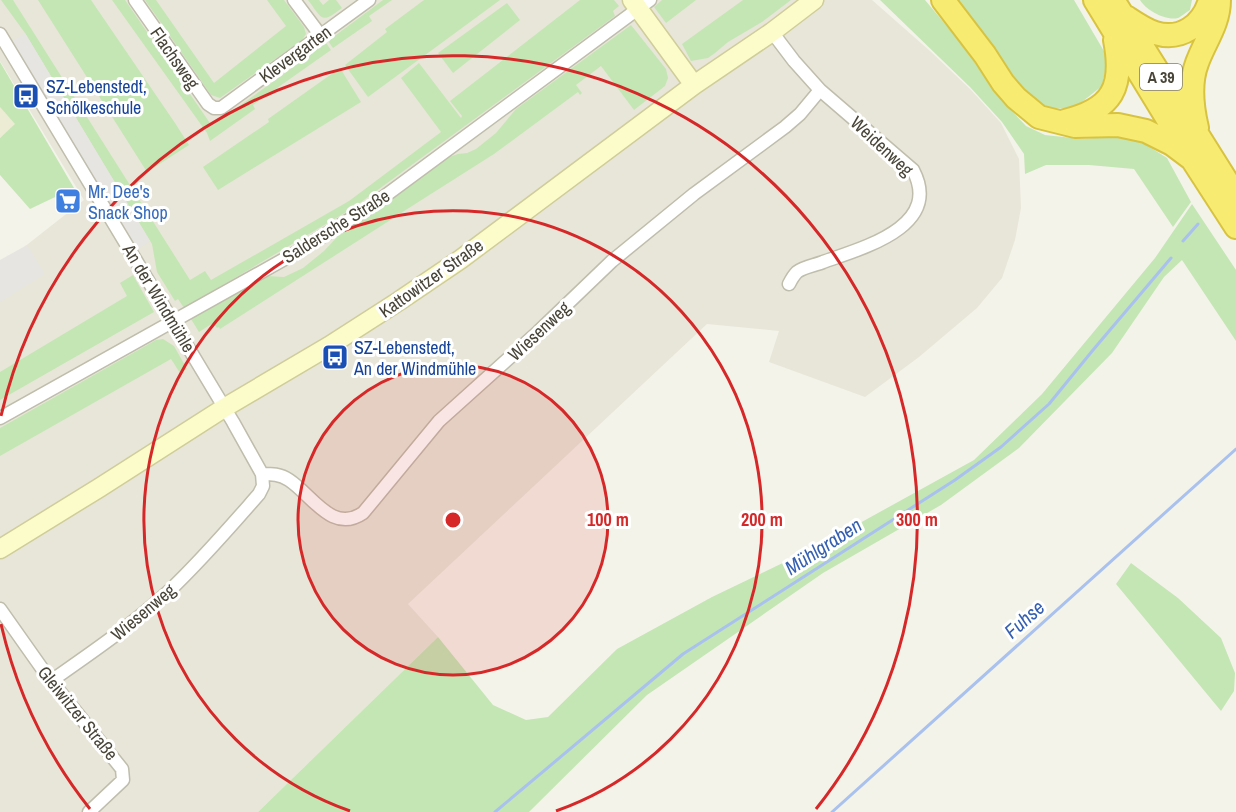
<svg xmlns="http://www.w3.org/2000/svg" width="1236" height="812" viewBox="0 0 1236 812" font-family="'Archivo Narrow',sans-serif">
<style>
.residential{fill:#e8e6d8}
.education{fill:#ecebd4}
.green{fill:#c4e6b4}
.parking{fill:#e6e5e1}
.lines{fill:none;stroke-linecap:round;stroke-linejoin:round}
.stream{stroke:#a9c1ee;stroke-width:3}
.street-casing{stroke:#bfbdac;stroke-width:15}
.secondary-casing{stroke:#cfcd99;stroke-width:21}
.highway-casing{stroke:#d7c340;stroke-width:26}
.street{stroke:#fff;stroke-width:12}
.secondary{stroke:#fcfccb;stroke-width:18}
.highway{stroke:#f8eb71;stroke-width:22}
.ring{fill:none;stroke:#d62828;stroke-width:3}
.labels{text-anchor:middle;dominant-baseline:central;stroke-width:6;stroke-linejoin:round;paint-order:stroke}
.shield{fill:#fff;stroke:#7f7d74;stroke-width:1.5}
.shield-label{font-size:16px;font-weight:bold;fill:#484538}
.street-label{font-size:18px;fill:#484538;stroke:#fff}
.transit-label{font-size:18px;fill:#164399;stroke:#fff;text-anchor:start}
.shop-label{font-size:18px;fill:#366cbe;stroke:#fff;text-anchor:start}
.water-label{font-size:20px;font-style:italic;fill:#355fb0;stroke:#fff}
.centre{fill:#d62828;stroke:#fff;stroke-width:3}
.ring-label{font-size:18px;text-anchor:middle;font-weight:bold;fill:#d62828;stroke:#fff;stroke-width:6;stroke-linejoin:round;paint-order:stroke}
</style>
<rect width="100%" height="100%" fill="#f4f3ea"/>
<path class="residential" d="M0,0H872L930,51L970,89L1001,123L1019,159L1021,208L1015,240L1002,278L977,308L919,357L865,397L769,362L779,331L707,324L408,604L438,637L258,812H0V266L84,200L0,61Z"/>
<path class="education" d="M0,107L16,124L0,138Z"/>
<path class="green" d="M1,0H13L190,280L205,271L211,280L349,201L441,132L401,78L419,63L461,118L462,116L450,101L580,0H614L619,6L613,11L615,16L353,208L184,308L178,299L175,301L157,272L152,244L25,33Z
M38,0H91L175,123L189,145L147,172Z
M112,0H125L212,126L326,43L331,50L253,105L255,109L210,141L207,133Z
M145,0H156L214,83L286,26L267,0H284L304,27L306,34L302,40L220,98L211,95Z
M308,0H319L323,5L329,0H336L342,8C321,24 323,20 308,0Z
M383,0H392L369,16L372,21L333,48L328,41Z
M424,0H500L368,97L345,65L387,32L385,29Z
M662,0H696L666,23L654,7Z
M743,0H791L762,22L728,42L715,53L708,58L691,61L682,44Z
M880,0H925L956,37L1005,104L1026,126L1045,135L1082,139L1121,136L1145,144L1167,158L1191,202L1173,227L1134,169L1089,165H1046L1025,174L1024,154L1002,122L970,87Z
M957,0H1074L1108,58L1102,86L1073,109C1066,108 1057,109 1050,108C1024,102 974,24 957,0Z
M1140,0H1192L1190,10C1186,12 1181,17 1178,18C1165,21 1146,10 1140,0Z
M507,3L520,20L453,73L438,53Z
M631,25L666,69L668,78L665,86L634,110L601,66L576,85L582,93L580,95L578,92L494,154L401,213H400L391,218L392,219L220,329L219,327L217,328L213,323L199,332L191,319L194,317L267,276L284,277L303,268L324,251L339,235L383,206L449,157L458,154L467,153L476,149L496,133L516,109Z
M0,62L74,188L30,209L0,175V138L15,124L0,107Z
M340,68L361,102L218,190L203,167L269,122L268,119Z
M1192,204L1236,270V341L1182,260L1164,277L1112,353L1019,448L941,505L823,573L647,695L529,812H258L438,637L493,705L526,720L548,717L617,649L712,597L820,545L974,460L1042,394L1155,258Z
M133,275L154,312L0,400V372L127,296L120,283Z
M163,339L174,346L187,369L180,373L171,359L0,456V428L156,340Z
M1131,563L1178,598L1221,638L1235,673L1234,691L1221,711L1116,584Z"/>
<path class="parking" d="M25,33L150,241L132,253L6,45Z
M27,245L45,274L0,302V260Z"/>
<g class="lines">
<path class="stream" d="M1183,241L1198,224
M495,812L683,654L955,480L1001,447L1049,404L1093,350L1171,258
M832,812L1236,449"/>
<defs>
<path id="street" d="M135,0L208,104L214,108H221L369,0
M294,0L321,36
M772,32L794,61L820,90L913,170C943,227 862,248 823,262C816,265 803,267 797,272C794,275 791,280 789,284
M0,34L233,422L262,474C272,474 280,474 289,480C312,495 332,534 363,513L439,421L538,332L612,261L694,194L785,127L800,114L820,90
M0,418L297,252L370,207L650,0
M0,609L48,677L122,769L123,780L89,812
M51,681C91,653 132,625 168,592C201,561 230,527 259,494L263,486L262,474"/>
<path id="secondary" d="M632,0L694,85
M0,549L99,488L224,408L329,346L399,301L461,259L694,85L772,32L814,0"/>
<path id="highway" d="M943,0L985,55L1003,83L1016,98L1039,117L1075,126L1118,125L1146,131L1172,144L1192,159
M1095,0L1192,159L1236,227
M1113,0L1236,196
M1126,17C1135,23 1145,30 1155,33C1181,41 1203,25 1210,0
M1065,121C1113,109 1124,87 1115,40
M1197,128C1192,107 1189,84 1197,63C1205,41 1219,24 1219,0"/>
</defs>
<use href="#street" class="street-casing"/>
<use href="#secondary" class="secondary-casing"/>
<use href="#highway" class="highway-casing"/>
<use href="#street" class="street"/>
<use href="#secondary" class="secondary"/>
<use href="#highway" class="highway"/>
</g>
<circle cx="453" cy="520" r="155" fill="#d62828" fill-opacity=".12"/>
<g class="ring">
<circle cx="453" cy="520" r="155"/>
<path d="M350 811A309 309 0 1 1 556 811"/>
<path d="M90 809A464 464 0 0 1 1 624M1 416A464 464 0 1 1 816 809"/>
</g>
<defs>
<symbol id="bus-square" viewBox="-11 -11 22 22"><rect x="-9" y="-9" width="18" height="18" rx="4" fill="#1a4fb4" stroke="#fff"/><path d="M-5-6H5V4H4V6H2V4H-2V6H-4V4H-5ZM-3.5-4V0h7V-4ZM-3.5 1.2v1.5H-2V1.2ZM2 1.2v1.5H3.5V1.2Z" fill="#fff"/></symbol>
<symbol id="supermarket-square" viewBox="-11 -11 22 22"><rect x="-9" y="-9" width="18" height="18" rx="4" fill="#3f7fe0" stroke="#fff"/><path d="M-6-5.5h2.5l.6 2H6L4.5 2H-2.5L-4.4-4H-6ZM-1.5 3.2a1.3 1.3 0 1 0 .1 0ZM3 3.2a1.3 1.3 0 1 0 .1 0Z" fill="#fff"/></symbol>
</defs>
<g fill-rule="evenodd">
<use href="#bus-square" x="11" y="81" width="30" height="30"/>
<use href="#supermarket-square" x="53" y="186" width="30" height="30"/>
<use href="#bus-square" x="320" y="342" width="30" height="30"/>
</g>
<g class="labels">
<rect class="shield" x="1140" y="64" width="42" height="26" rx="4.5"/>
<g class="shield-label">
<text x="1161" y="77">A 39</text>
</g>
<g class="street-label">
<text transform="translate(295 54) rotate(-36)">Klevergarten</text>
<text transform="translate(175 58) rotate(55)">Flachsweg</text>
<text transform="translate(882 146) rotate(43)">Weidenweg</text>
<text transform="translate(336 226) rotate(-32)">Saldersche Straße</text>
<text transform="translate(431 278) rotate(-35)">Kattowitzer Straße</text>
<text transform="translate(159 298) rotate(59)">An der Windmühle</text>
<text transform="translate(539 331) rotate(-43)">Wiesenweg</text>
<text transform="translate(143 612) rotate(-40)">Wiesenweg</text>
<text transform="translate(78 713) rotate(51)">Gleiwitzer Straße</text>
</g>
<g class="transit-label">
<text x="46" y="86">SZ-Lebenstedt,<tspan x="46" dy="21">Schölkeschule</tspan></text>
<text x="354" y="347">SZ-Lebenstedt,<tspan x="354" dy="21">An der Windmühle</tspan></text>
</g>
<g class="shop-label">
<text x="88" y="191">Mr. Dee's<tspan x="88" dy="21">Snack Shop</tspan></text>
</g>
<g class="water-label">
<text transform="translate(823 546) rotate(-33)">Mühlgraben</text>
<text transform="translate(1024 619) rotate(-42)">Fuhse</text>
</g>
</g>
<circle cx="453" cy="520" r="9" class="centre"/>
<g class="ring-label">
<text x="608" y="526">100 m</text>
<text x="762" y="526">200 m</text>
<text x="917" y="526">300 m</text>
</g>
</svg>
